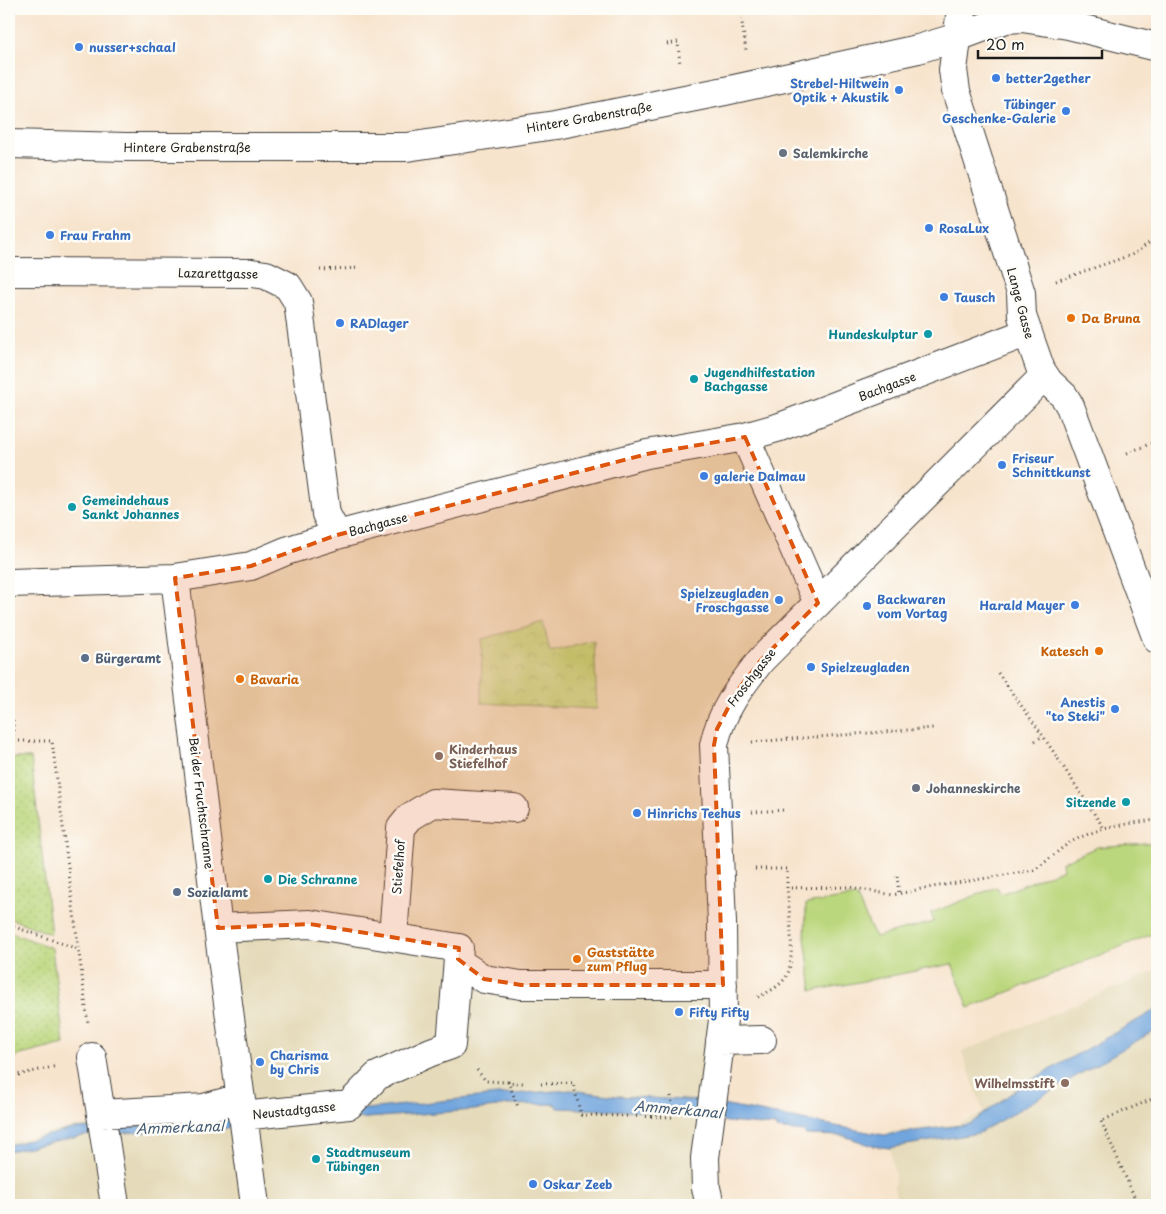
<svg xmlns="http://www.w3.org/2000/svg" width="1166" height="1214" viewBox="0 0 1166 1214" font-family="'Playpen Sans',sans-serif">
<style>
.built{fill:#e5daba}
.grass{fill:url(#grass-dots);stroke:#6c7a4c}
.park{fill:url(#park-crowns);stroke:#6c7a4c}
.garden{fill:#bbd77d;stroke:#6c7a4c}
.water{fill:#71a5dd;stroke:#46607c}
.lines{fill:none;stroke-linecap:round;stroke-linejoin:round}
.minor-casing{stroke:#3d3a37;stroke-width:30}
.path{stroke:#3d3a37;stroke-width:3;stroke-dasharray:1 4;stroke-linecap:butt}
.minor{stroke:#fff;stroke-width:28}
.marked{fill:#de560d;fill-opacity:0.2;stroke:#de560d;stroke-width:4;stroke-dasharray:10 6;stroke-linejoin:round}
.shop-dot{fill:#3f7fe0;stroke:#fdfcf7;stroke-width:2}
.worship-dot{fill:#6b7280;stroke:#fdfcf7;stroke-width:2}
.food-dot{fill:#e8710a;stroke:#fdfcf7;stroke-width:2}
.culture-dot{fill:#0f9aa8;stroke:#fdfcf7;stroke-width:2}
.service-dot{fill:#5c6f8a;stroke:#fdfcf7;stroke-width:2}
.education-dot{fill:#8d6e63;stroke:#fdfcf7;stroke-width:2}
.labels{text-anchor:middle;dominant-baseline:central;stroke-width:5;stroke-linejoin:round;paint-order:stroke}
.shop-label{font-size:12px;font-weight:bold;fill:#366cbe;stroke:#fdfcf7;text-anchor:start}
.street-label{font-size:12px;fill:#1c1c1c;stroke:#fdfcf7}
.worship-label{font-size:12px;font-weight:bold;fill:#5b616d;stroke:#fdfcf7;text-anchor:start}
.food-label{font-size:12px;font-weight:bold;fill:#c56008;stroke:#fdfcf7;text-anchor:start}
.culture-label{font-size:12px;font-weight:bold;fill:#0d838f;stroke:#fdfcf7;text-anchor:start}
.service-label{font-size:12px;font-weight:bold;fill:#4e5e75;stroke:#fdfcf7;text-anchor:start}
.education-label{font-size:12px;font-weight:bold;fill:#785e54;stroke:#fdfcf7;text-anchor:start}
.water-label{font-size:14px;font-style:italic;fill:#425a73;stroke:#fdfcf7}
</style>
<defs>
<pattern id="grass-dots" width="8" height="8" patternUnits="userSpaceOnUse" patternTransform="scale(1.25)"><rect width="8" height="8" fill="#bbd77d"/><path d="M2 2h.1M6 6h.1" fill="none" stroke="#a0b86b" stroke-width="1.8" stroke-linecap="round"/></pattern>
<pattern id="park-crowns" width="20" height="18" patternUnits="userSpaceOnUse" patternTransform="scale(1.25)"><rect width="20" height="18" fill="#bbd77d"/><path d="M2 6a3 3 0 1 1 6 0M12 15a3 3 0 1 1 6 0" fill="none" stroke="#a0b86b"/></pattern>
</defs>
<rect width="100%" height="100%" fill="#fdfcf7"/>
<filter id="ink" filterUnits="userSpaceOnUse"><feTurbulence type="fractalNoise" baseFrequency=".02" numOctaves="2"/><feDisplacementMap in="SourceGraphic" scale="10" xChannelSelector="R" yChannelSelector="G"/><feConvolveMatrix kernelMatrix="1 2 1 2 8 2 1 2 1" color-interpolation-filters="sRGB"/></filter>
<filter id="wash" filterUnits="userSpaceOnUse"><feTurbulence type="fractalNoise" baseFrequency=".0096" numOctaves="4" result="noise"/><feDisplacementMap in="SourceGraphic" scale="20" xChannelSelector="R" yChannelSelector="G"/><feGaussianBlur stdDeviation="1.12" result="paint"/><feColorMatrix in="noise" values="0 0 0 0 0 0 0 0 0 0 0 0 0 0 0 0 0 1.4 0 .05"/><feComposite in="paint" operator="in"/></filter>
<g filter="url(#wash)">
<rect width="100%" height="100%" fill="#f7e4cd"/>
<path class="built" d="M745,437L818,603L725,710L710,1205H255L175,578Z
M1157,970V1205H898L894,1188L895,1174L892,1163L889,1132L957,1124L984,1113L962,1052Z
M233,1117L246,1205H9V1142L72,1127Z"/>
<path class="grass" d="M9,758H31L51,934L9,918Z
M9,932L52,948L64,1044L9,1058Z"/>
<path class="park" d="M543,622L550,652L594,641L597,709L481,703L482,639Z"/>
<path class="garden" d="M1157,842V932L969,1008L952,964L812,991L805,937L806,904L856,896L875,937L934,922L931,913L997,887L1001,894L1063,869L1062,862L1097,847Z"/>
<path class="water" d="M1157,1009V1029L979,1133L889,1148L873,1146L844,1136L806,1135L804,1132L776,1129V1126L727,1122L698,1114L558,1108L555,1104L509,1105L474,1110L219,1129L94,1134L9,1151V1145L72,1129L198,1123L367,1109L497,1095L571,1090L617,1096L701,1101L884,1135L970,1124L1021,1086Z"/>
</g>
<g filter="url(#ink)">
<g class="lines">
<defs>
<path id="minor" d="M961,9L953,70L956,91L1021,293L1022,316L1041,370L1049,382L1064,396L1070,406L1157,639
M9,144L126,147H407L555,125L725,91L918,49L958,37L1006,19L1022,18L1068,25L1157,47
M9,272L252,273L266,275L288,286L298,302L326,514L337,535
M745,437L818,603
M175,578L218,928L255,1205
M9,583L175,578L251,566L286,551L337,535L647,454L745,437L780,427L1028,332
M218,928L310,924L459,948L458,959L463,965L484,979L521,985H723
M393,937L401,828L410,817L433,803L514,808
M720,1041L762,1040
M92,1057L101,1114L204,1108L240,1098
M101,1114L115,1205
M242,1116L349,1105L377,1076L431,1052L451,1045L458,959
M710,1205L706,1188L705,1158L723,1020L722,922L714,745C721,711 740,687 761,660L1044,376"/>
</defs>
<use href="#minor" class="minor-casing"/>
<path class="path" d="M740,9L746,50
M667,44L678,42L680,65
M320,270L360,268
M1056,281L1134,254L1157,237
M1127,453L1157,441
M998,673L1043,736L1105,830
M9,741H52L88,1023
M13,741V720
M1035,741L1043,736
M752,742L934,728
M752,812L784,810
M755,869H787V888L849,887L893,895L921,889L1034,870C1047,862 1058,850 1071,842C1096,828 1129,823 1157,820
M897,876L899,894
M9,925L78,949
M758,997C769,992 783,985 788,973C795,955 789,909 787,888
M477,1070L486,1081L523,1083
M9,1077L57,1066
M508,1081L518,1107
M541,1084L573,1083L581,1115L675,1117
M671,1096L673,1112
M1138,1205L1101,1121L1157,1097"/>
<use href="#minor" class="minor"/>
</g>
</g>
<path class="marked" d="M745,437L818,603L761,660L737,691L717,729L714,745L723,985H521L484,979L458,959L459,948L310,924L218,928L175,578L251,566L337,535L647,454Z"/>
<g class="shop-dot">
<circle cx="79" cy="47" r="5"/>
<circle cx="996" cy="78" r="5"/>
<circle cx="899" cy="90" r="5"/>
<circle cx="1066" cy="111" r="5"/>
<circle cx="929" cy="228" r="5"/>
<circle cx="50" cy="235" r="5"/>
<circle cx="944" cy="297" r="5"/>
<circle cx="340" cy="323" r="5"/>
<circle cx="1002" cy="465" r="5"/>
<circle cx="704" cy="476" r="5"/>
<circle cx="779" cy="600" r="5"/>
<circle cx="1075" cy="605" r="5"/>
<circle cx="867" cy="606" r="5"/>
<circle cx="811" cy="667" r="5"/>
<circle cx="1115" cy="709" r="5"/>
<circle cx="637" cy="813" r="5"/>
<circle cx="679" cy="1012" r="5"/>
<circle cx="260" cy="1062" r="5"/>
<circle cx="533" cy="1184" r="5"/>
</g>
<g class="worship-dot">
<circle cx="783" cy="153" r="5"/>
<circle cx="916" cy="788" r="5"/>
</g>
<g class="food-dot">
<circle cx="1071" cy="318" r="5"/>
<circle cx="1099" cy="651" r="5"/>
<circle cx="240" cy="679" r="5"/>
<circle cx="577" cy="959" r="5"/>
</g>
<g class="culture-dot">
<circle cx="928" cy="334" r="5"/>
<circle cx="694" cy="379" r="5"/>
<circle cx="72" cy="507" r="5"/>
<circle cx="1126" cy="802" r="5"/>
<circle cx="268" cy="879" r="5"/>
<circle cx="316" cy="1159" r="5"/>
</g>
<g class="service-dot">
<circle cx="85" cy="658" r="5"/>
<circle cx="177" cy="892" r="5"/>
</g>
<g class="education-dot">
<circle cx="439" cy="756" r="5"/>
<circle cx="1065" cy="1083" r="5"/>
</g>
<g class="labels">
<g class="shop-label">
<text x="89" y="47">nusser+schaal</text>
<text x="1006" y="78">better2gether</text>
<text x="889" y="83" text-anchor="end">Strebel-Hiltwein<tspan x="889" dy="14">Optik + Akustik</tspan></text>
<text x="1056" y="104" text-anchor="end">Tübinger<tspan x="1056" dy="14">Geschenke-Galerie</tspan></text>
<text x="939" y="228">RosaLux</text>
<text x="60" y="235">Frau Frahm</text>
<text x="954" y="297">Tausch</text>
<text x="350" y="323">RADlager</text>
<text x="1012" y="458">Friseur<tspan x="1012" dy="14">Schnittkunst</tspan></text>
<text x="714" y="476">galerie Dalmau</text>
<text x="769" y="593" text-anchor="end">Spielzeugladen<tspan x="769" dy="14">Froschgasse</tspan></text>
<text x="877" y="599">Backwaren<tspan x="877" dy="14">vom Vortag</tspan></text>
<text x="1065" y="605" text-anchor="end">Harald Mayer</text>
<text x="821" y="667">Spielzeugladen</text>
<text x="1105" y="702" text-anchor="end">Anestis<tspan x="1105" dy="14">"to Steki"</tspan></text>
<text x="647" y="813">Hinrichs Teehus</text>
<text x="689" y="1012">Fifty Fifty</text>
<text x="270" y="1055">Charisma<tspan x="270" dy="14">by Chris</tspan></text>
<text x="543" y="1184">Oskar Zeeb</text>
</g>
<g class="street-label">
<text transform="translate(589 117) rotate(-10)">Hintere Grabenstraße</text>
<text x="187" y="147">Hintere Grabenstraße</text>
<text transform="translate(218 273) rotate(1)">Lazarettgasse</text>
<text transform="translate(1021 303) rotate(75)">Lange Gasse</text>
<text transform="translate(887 386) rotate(-21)">Bachgasse</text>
<text transform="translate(378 524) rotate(-15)">Bachgasse</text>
<text transform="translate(751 677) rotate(-52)">Froschgasse</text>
<text transform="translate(202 803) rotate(83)">Bei der Fruchtschranne</text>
<text transform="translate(398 867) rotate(-86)">Stiefelhof</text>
<text transform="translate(294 1110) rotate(-6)">Neustadtgasse</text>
</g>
<g class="worship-label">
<text x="793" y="153">Salemkirche</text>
<text x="926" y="788">Johanneskirche</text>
</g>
<g class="food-label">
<text x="1081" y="318">Da Bruna</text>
<text x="1089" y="651" text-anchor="end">Katesch</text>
<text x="250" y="679">Bavaria</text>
<text x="587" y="952">Gaststätte<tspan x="587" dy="14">zum Pflug</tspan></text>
</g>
<g class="culture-label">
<text x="918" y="334" text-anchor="end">Hundeskulptur</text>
<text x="704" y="372">Jugendhilfestation<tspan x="704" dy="14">Bachgasse</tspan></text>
<text x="82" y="500">Gemeindehaus<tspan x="82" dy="14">Sankt Johannes</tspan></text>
<text x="1116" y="802" text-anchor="end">Sitzende</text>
<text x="278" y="879">Die Schranne</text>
<text x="326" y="1152">Stadtmuseum<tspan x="326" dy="14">Tübingen</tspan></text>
</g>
<g class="service-label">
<text x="95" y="658">Bürgeramt</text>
<text x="187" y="892">Sozialamt</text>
</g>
<g class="education-label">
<text x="449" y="749">Kinderhaus<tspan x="449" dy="14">Stiefelhof</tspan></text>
<text x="1055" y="1083" text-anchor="end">Wilhelmsstift</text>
</g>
<g class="water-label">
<text transform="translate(678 1109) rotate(5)">Ammerkanal</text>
<text transform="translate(180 1127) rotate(-2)">Ammerkanal</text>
</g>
</g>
<rect width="1166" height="1214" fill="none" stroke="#fdfcf7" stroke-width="30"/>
<path d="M978 50v8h124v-8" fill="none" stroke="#1c1c1c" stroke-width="2.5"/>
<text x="986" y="50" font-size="15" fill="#1c1c1c" stroke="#fdfcf7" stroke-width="4" paint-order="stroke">20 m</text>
</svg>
